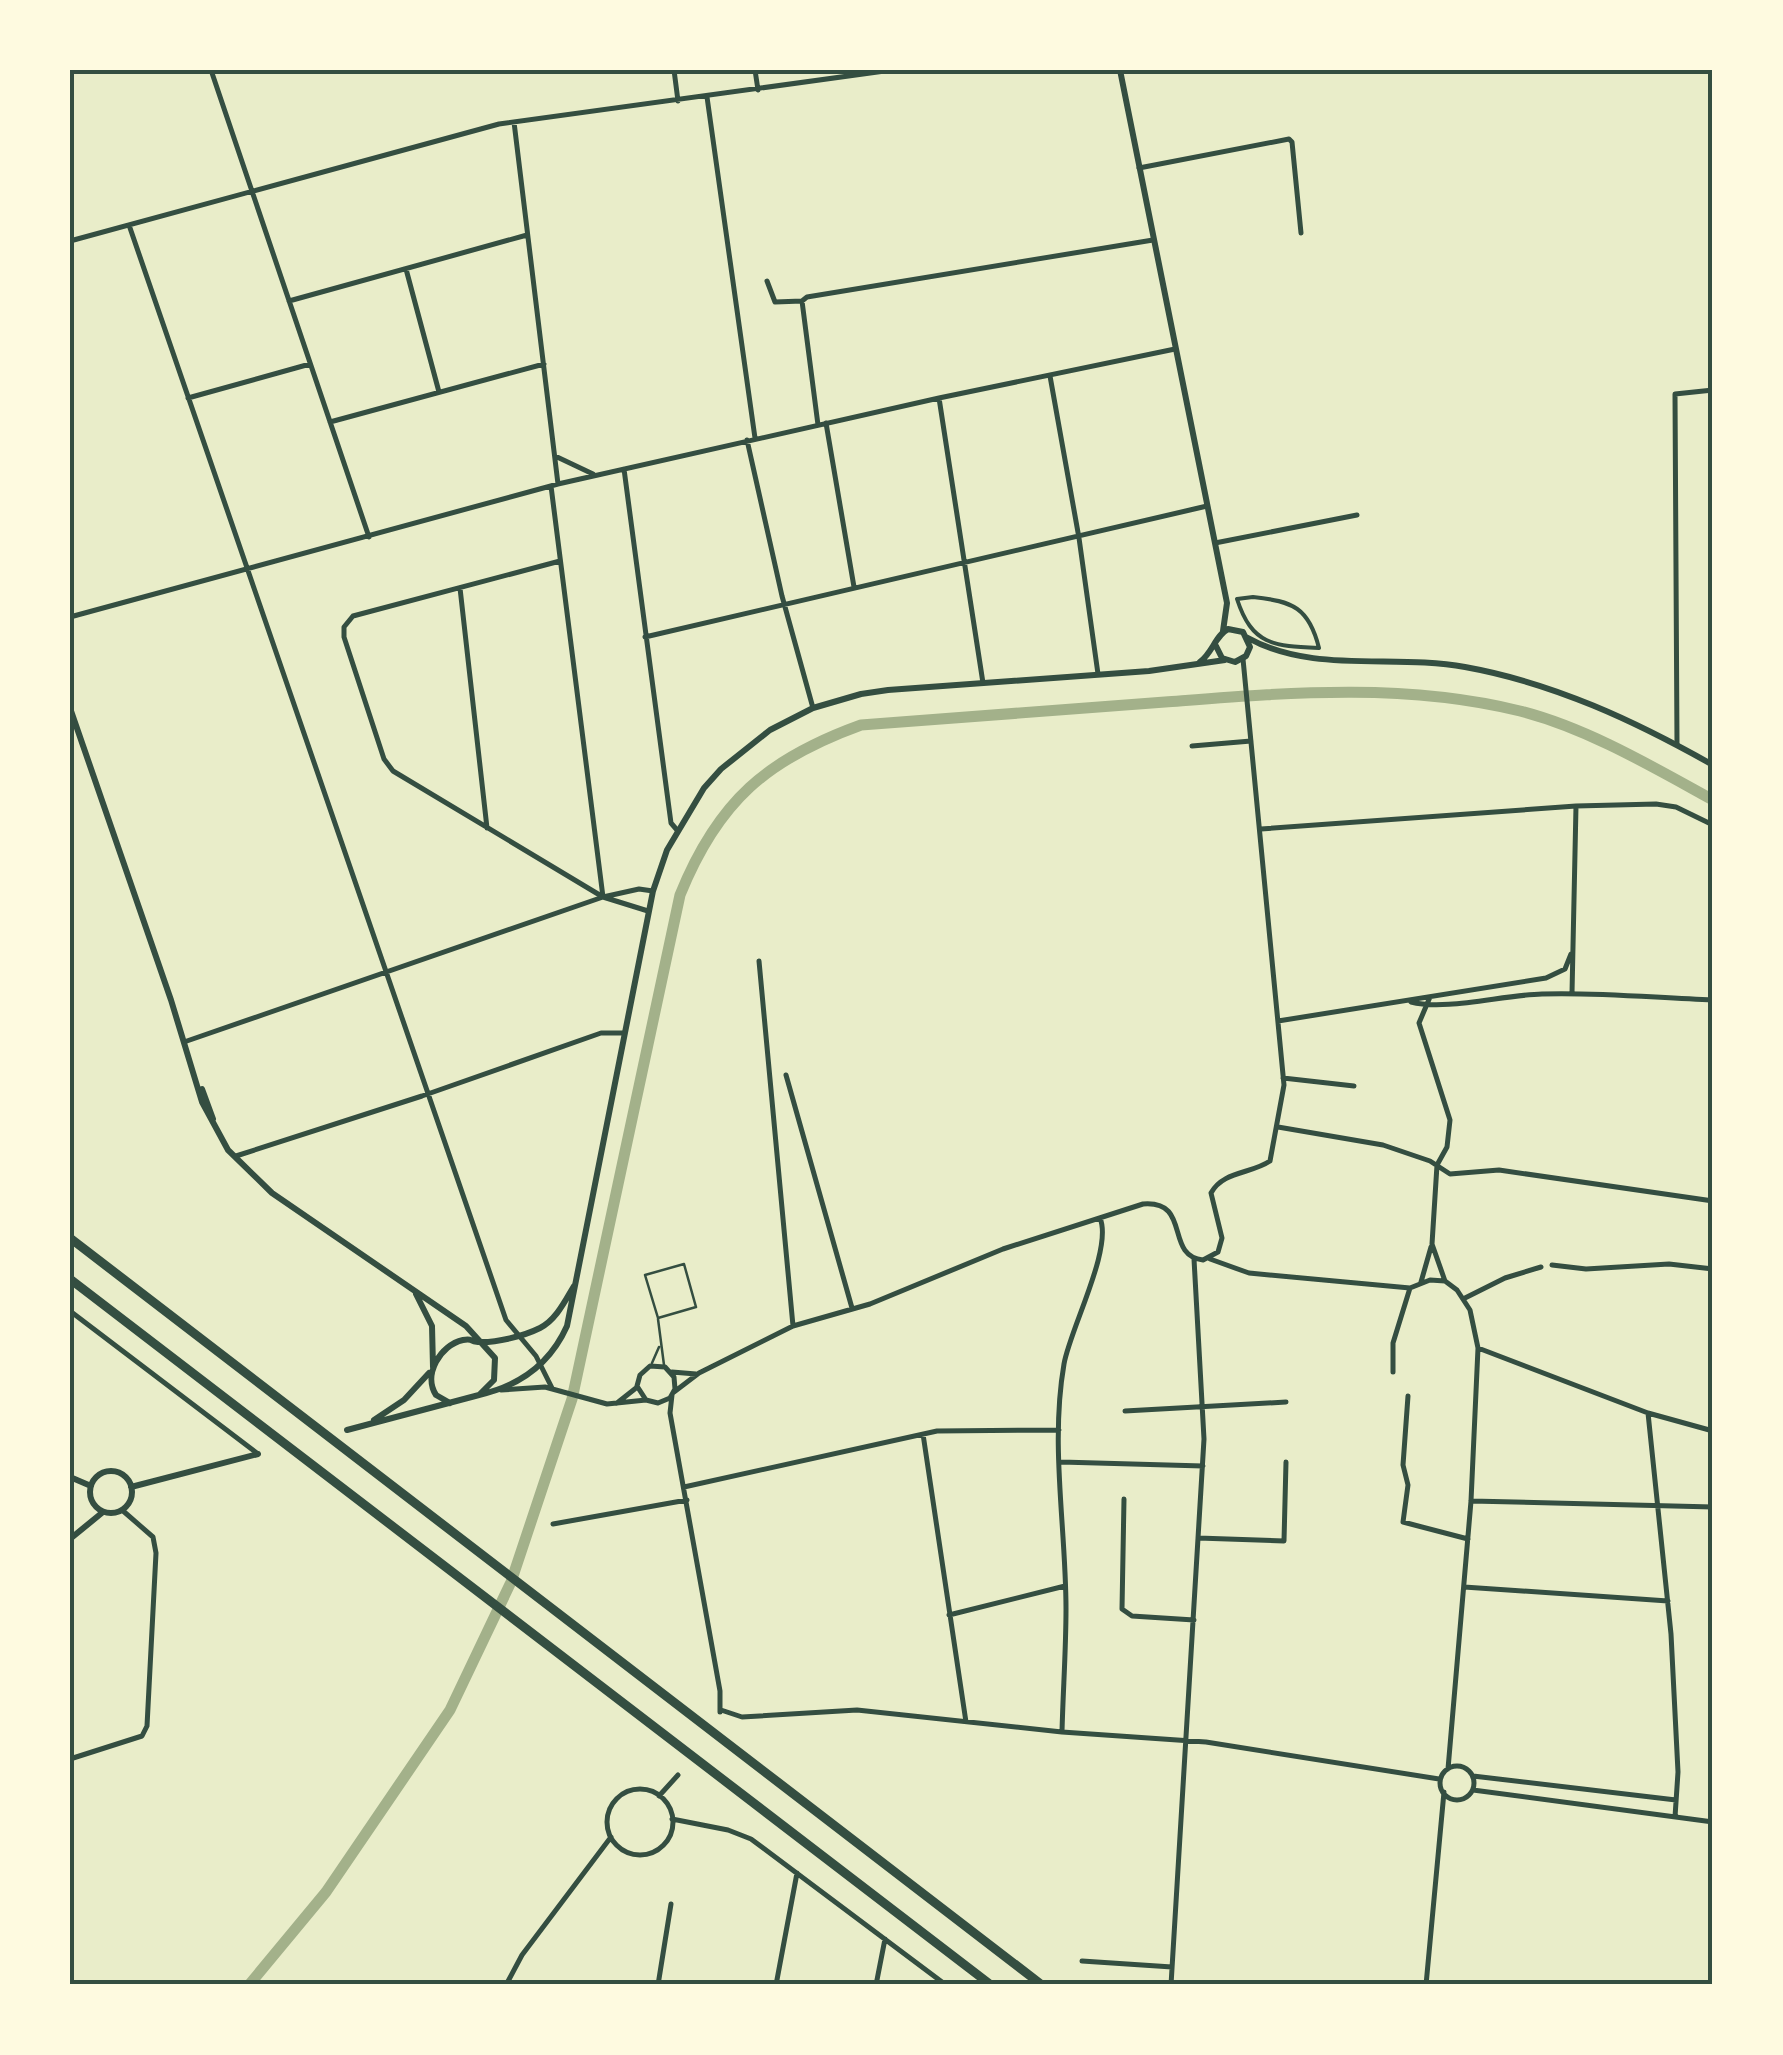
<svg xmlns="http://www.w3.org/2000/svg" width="1783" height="2055" viewBox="0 0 1783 2055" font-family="'Noto Sans',sans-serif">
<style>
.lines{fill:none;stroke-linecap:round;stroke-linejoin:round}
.canal{stroke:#a3b18a;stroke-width:11}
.service{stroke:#344e41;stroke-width:2.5}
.pedestrian{stroke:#344e41;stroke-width:4}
.minor{stroke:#344e41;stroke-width:5}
.tertiary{stroke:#344e41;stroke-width:6}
.motorway{stroke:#344e41;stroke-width:9}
.neatline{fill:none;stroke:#344e41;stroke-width:4}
</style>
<rect width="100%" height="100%" fill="#e9edc9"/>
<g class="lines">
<path class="canal" d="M249,1985L326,1892L450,1710L511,1582L572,1399L680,895C718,801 767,759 861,725C962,717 1063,709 1165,702C1284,693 1403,682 1520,711C1587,728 1653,767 1713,800"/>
<path class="service" d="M684,1264L696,1307L658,1318L645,1275Z
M658,1319L664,1365
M652,1363L659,1347"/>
<path class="pedestrian" d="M1253,597C1293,601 1309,608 1319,648C1273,646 1252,645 1237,599Z"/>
<path class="minor" d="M211,70L369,537
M674,70L678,101
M755,70L758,90
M707,97L755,438
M514,122L558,484
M1139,168L1289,139L1292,142L1301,233
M129,225L506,1320L536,1356L552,1388
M70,241L499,124L892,70
M406,269L439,392
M767,281L775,302L802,301L807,297L1153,240
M289,301L527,235
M802,301L818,425
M1050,376L1079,538L1098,674
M188,398L310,364
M939,398L983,683
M330,422L544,364
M826,423L854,587
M747,440L782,596L813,708
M555,456L593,474
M624,469L669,808L671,823L677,830
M551,486L603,897
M1215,543L1357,515
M560,561L353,616L344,627V637L384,759L393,771L603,897L648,911
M460,588L487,828
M70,617L558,484L939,398L1175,349
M645,637L1207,506
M1677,744L1675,394L1713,390
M1192,746L1251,741
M1261,829L1576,806L1656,804L1676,807L1713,825
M759,961L793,1326
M1572,993L1576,806
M1430,997L1419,1023L1450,1120L1447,1147L1437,1165L1432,1244L1445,1281L1457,1290L1470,1310L1478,1348L1471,1501L1448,1769
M1411,1002C1445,1011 1502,995 1542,994C1598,992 1656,998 1713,1000
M1278,1021L1546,978L1565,969L1571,954
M184,1042L603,897L639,889L653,891
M786,1075L852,1308
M1283,1078L1354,1086
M1278,1127L1383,1145L1430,1161L1450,1174L1499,1170L1713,1201
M236,1156L422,1096L601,1033H624
M1210,1259L1249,1273L1410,1288L1430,1280L1445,1281
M1552,1265L1586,1269L1669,1264L1713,1269
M1421,1282L1431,1247
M1465,1298L1505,1278L1541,1267
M70,1311L258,1454
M1478,1348L1648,1413L1713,1431
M672,1372L696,1374
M1393,1372V1343L1410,1288
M501,1390L545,1387L607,1404L646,1400L658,1403L670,1398L675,1389L674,1377L665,1367L650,1366L640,1375L637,1386L646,1400
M674,1392L699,1373L793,1326L870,1304L1003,1249L1143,1204C1192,1200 1164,1256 1203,1260L1218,1252L1222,1238L1211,1193C1223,1171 1251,1174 1270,1161L1284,1085L1243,659
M672,1395L670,1413L720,1691V1712
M1408,1396L1403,1465L1408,1485L1403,1522L1468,1539
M617,1403L636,1388
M1125,1411L1286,1402
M1648,1413L1671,1634L1678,1772L1675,1817
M923,1434L966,1722
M1061,1462L1203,1466
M684,1487L937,1431L1059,1430
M1124,1499L1122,1609L1132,1616L1194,1620
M1471,1501L1713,1507
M553,1524L687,1500
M1198,1538L1284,1541L1286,1462
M1464,1587L1668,1601
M949,1615L1065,1586
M721,1710L742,1717L857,1710L1062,1732L1206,1742L1439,1779
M1062,1732C1063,1691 1066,1650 1066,1609C1066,1528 1050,1445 1064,1364C1070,1329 1113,1249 1100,1218
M70,1759L142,1736L147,1726L156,1553L153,1537L122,1510
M1440 1783a17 17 0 1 1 34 0a17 17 0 1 1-34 0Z
M1473,1776L1676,1800
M607 1822a33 33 0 1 1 66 0a33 33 0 1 1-66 0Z
M1473,1790L1713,1822
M659,1796L678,1775
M672,1819L728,1830L751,1839L946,1985
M1082,1961L1172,1967
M506,1985L522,1955L611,1837
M658,1985L671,1904
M776,1985L797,1873
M876,1985L885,1939
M1171,1985L1204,1439L1194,1259
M1426,1985L1444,1792"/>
<path class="tertiary" d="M1120,70L1227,603L1223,631
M1248,638C1313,674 1394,654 1465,667C1554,683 1635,721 1713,765
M1200,662C1213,652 1215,636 1228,629L1243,632L1250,647L1246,656L1235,662L1222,658L1216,646
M70,708L171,1000L202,1102L228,1150L272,1193L466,1326L495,1358L494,1380L479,1395L347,1430
M202,1089L213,1119
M416,1294L432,1326L433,1367
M479,1395C519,1386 550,1364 567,1326L653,891L667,850L704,788L721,769L770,730L813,708L861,694L888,690L1149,671L1225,660
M450,1403L436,1395C423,1375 440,1345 463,1340C473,1338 468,1341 478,1342C496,1343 524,1336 540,1328C556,1320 565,1301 574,1286
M374,1420L404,1400L429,1373
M90 1492a21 21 0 1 1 42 0a21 21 0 1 1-42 0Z
M70,1477L91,1486
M131,1487L258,1454
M70,1539L103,1512"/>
<path class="motorway" d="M70,1238L1042,1985
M70,1279L991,1985"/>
</g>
<rect width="1783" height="2055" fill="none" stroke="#fefae0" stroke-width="145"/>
<rect x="72" y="72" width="1638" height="1910" class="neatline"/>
</svg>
